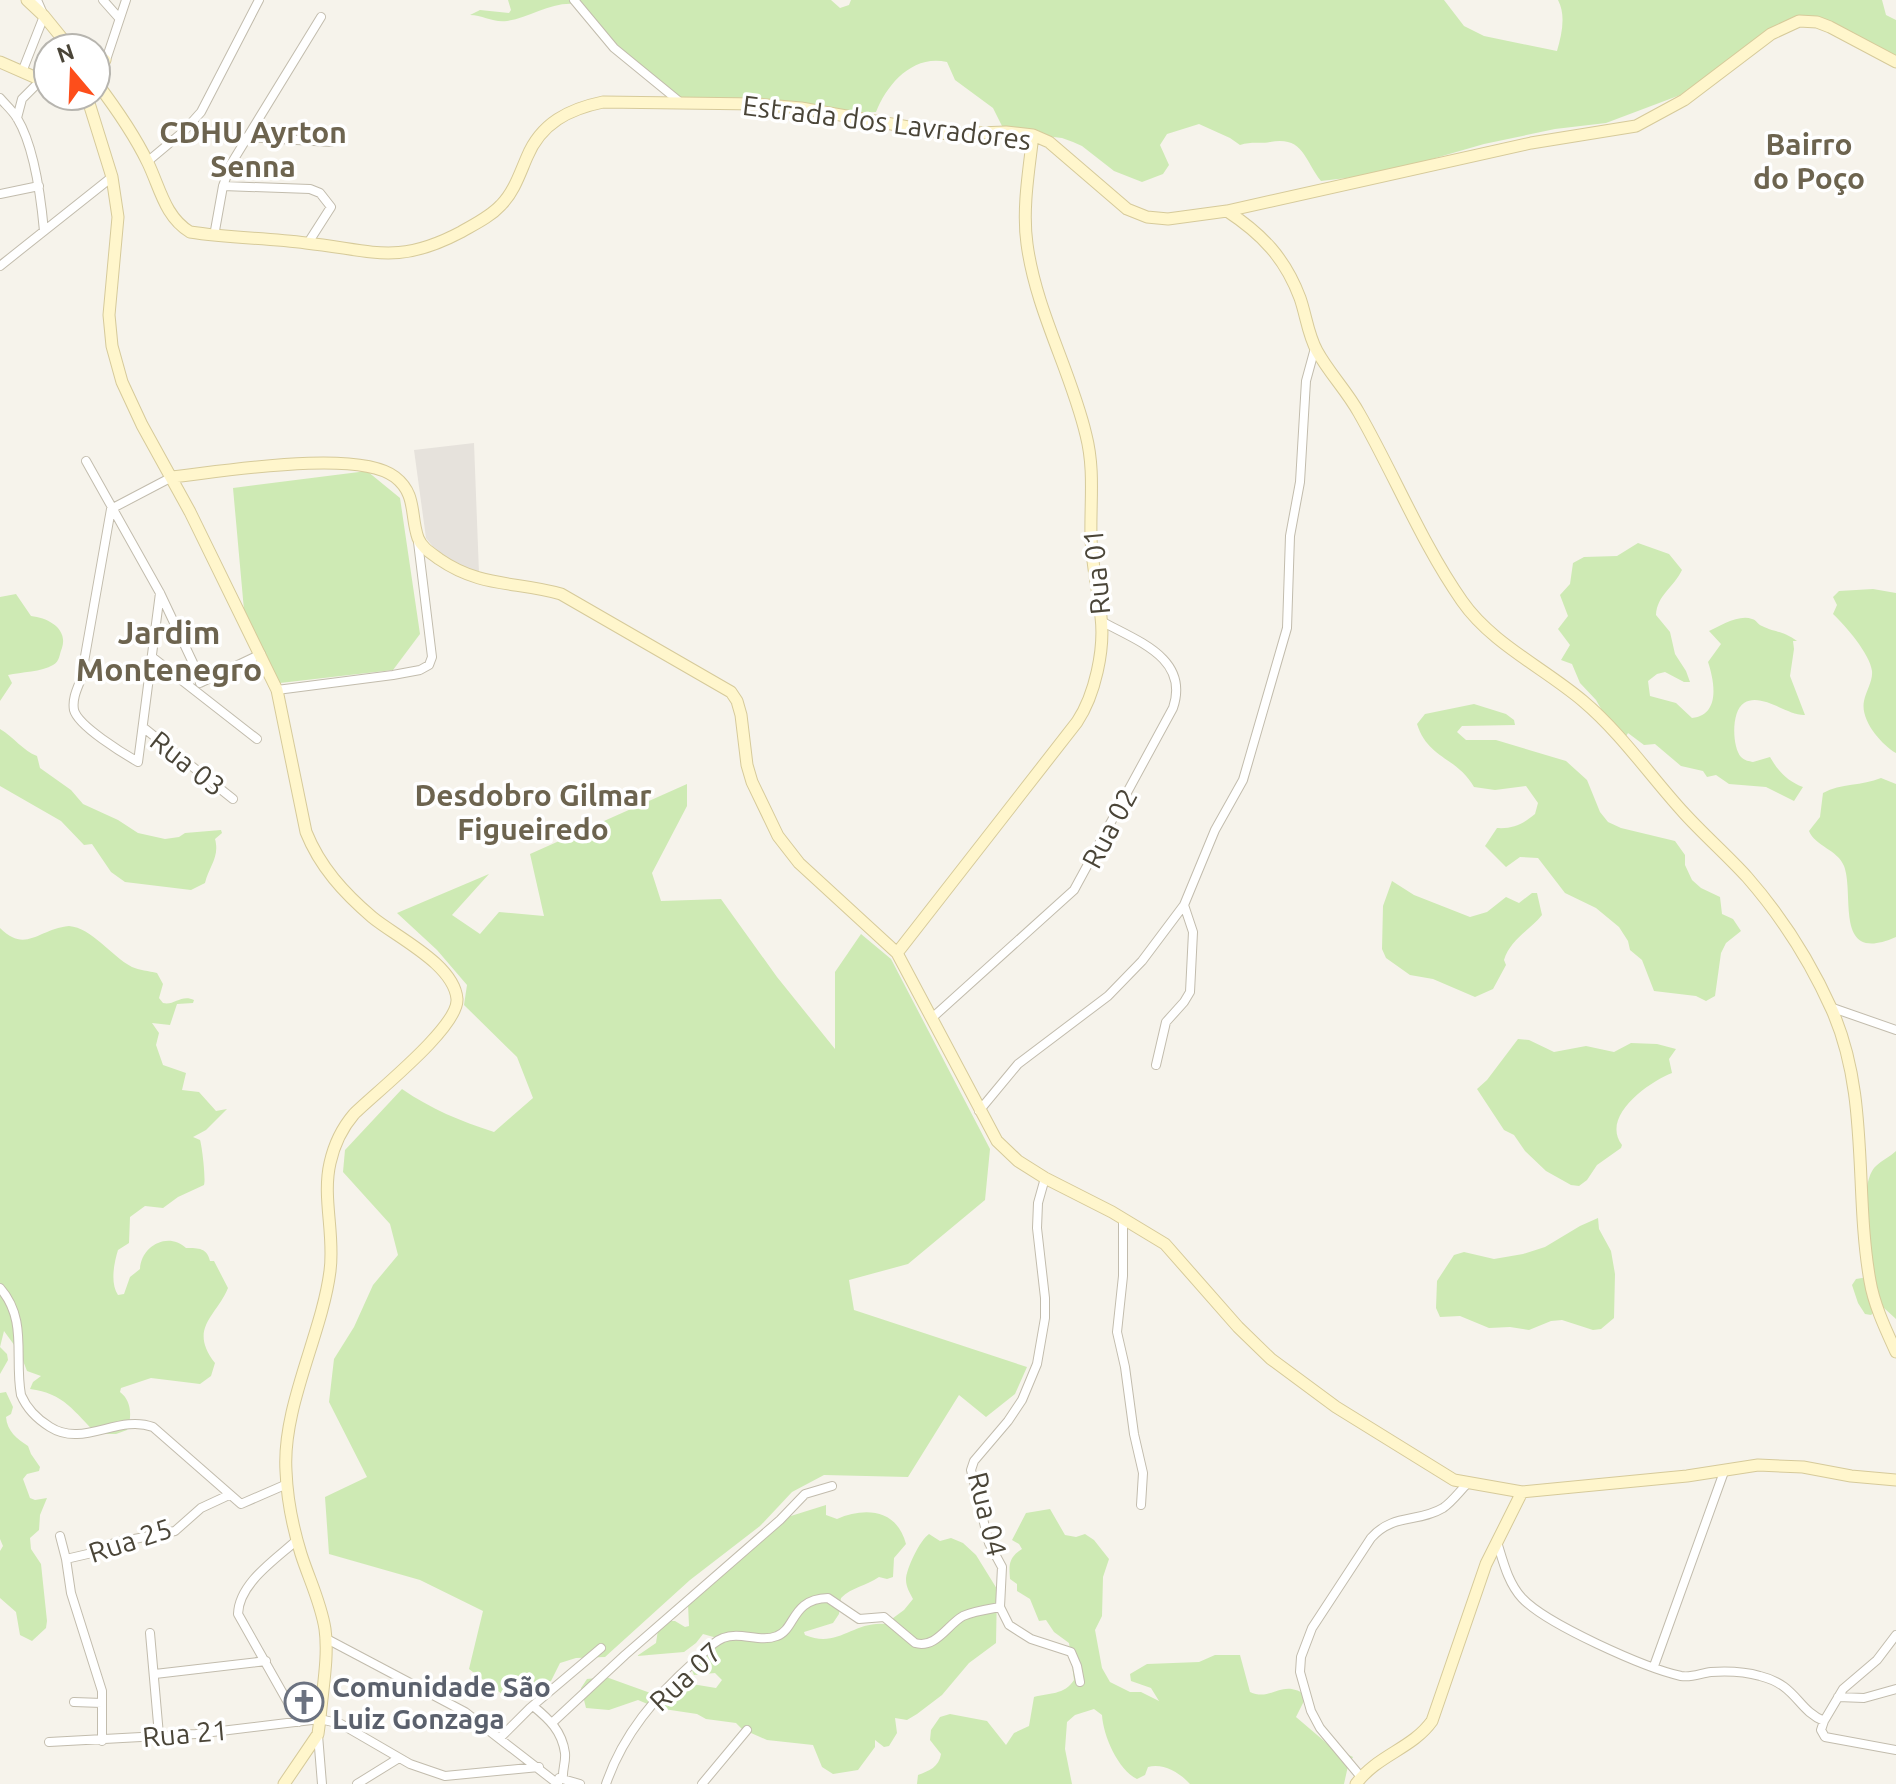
<svg xmlns="http://www.w3.org/2000/svg" width="1896" height="1784" viewBox="0 0 1896 1784" font-family="Ubuntu,sans-serif">
<style>
.industrial{fill:#e6e2dc}
.green{fill:#ceeab4}
.lines{fill:none;stroke-linecap:round;stroke-linejoin:round}
.street-casing{stroke:#c2bcad;stroke-width:10}
.secondary-casing{stroke:#d6ca9a;stroke-width:13}
.street{stroke:#fff;stroke-width:8}
.secondary{stroke:#fff6cc;stroke-width:11}
.labels{text-anchor:middle;dominant-baseline:central;stroke-width:7;stroke-linejoin:round;paint-order:stroke}
.street-label{font-size:28px;fill:#4a4538;stroke:#fff}
.worship-label{font-size:28px;font-weight:bold;fill:#5b616d;stroke:#fff;text-anchor:start}
.neighbourhood-label{font-size:30px;font-weight:bold;fill:#6d644f;stroke:#fff}
.quarter-label{font-size:32px;font-weight:bold;fill:#6d644f;stroke:#fff}
</style>
<rect width="100%" height="100%" fill="#f6f3eb"/>
<path class="industrial" d="M474,443L479,573L467,570L438,553L426,538L414,450Z"/>
<path class="green" d="M508,0H831L840,8L849,5L851,0H1444L1464,26L1484,36L1557,51C1562,34 1566,15 1558,0H1882L1886,15L1896,20V56L1842,34L1824,31L1816,24H1790L1691,91L1606,123L1555,129L1484,144L1380,174L1321,181C1304,160 1304,136 1270,142C1260,144 1252,141 1240,145L1230,138L1199,124L1167,134L1160,145L1169,165L1163,174L1142,182L1114,171L1082,146L1073,142L1062,138L1011,132L1002,126L993,108L955,80L947,62C913,54 887,84 876,112L807,115L801,111L697,106L662,91L574,4C551,2 529,18 507,21C493,23 483,15 470,15L480,10L509,13L511,10Z
M367,471L400,498L420,634L393,670L280,683L244,610L233,488Z
M1638,543L1669,554L1682,570C1674,587 1657,595 1656,615L1670,632L1675,654L1686,671L1690,682H1684L1665,672L1657,674L1648,681L1650,696L1676,703L1692,718C1720,715 1715,683 1708,662L1721,644L1709,631C1720,626 1739,614 1752,619C1757,620 1757,624 1762,626C1776,633 1782,630 1797,641H1793L1794,649L1790,676L1805,715C1787,716 1762,692 1744,703C1731,711 1732,747 1741,757C1745,761 1749,761 1753,762L1770,757C1778,771 1787,781 1803,787L1794,801L1766,787L1729,784L1716,775L1707,777L1703,771L1681,766L1655,744L1644,745L1628,733L1625,738L1616,735L1596,700L1580,683L1572,664L1561,660L1570,645L1558,629L1568,616L1560,595L1570,584L1573,563L1584,557L1617,556Z
M1873,589L1896,593V753C1881,744 1860,720 1864,701C1866,691 1873,681 1872,671C1870,654 1845,625 1833,614L1837,605L1833,597L1839,591Z
M16,594L31,616C49,618 68,629 62,648C59,655 60,661 53,665C42,672 21,672 8,675L12,683L0,701V597Z
M1474,704L1506,714L1514,720L1515,725L1462,726L1457,732L1466,740H1496L1566,761L1587,780L1600,812L1608,822L1621,828L1675,841L1685,855V865L1692,880L1701,888L1720,897L1722,914L1733,919L1741,931L1726,943L1721,953L1715,996L1706,1001L1696,996L1654,991L1642,960L1630,950L1628,941L1619,927L1596,908L1565,893L1538,858L1520,857L1506,867L1485,846L1497,828C1513,829 1523,824 1535,814L1538,803L1526,786L1495,790L1474,787C1457,757 1428,759 1417,724L1425,714Z
M0,729C14,737 23,751 37,756L40,768L71,790L83,804L118,820L138,833L165,839L179,837L185,833L221,830L222,833L215,839C220,857 209,866 205,883L191,890L125,882L111,872L92,844L84,845L61,821L0,786Z
M1881,778L1896,784V937C1833,965 1855,895 1844,866C1838,850 1815,846 1809,831L1820,817L1823,793C1841,783 1862,786 1881,778Z
M687,784V806L652,873L661,901L721,899L777,977L835,1049V972L861,934L891,959L990,1149L985,1200L908,1264L849,1280L854,1310L1027,1367L1015,1394L986,1417L959,1395L908,1477L824,1475L792,1492L760,1526L690,1580L605,1657L576,1658L560,1663L551,1681L506,1697L469,1669L483,1611L420,1580L329,1554L325,1497L367,1477L329,1402L334,1359L354,1327L373,1285L398,1255L390,1224L343,1172L345,1150L402,1089C431,1109 460,1121 494,1132L533,1098L517,1057L464,1005L467,985L437,950L397,913L489,874L452,915L480,934L499,912L544,916L530,854Z
M1392,881L1414,895L1470,917L1487,912L1506,897L1519,903L1532,893H1537L1542,915C1530,930 1510,940 1504,960L1506,965L1493,989L1475,997L1433,979L1410,975L1386,958L1382,949L1383,906Z
M69,926C92,928 110,955 132,967C139,970 149,971 157,973L163,984L159,998L163,1003C174,1006 181,994 194,1000L193,1003L177,1004L170,1025L152,1023L159,1033L156,1045L163,1065L186,1073L182,1090L199,1092L216,1111L227,1109L206,1130L193,1137L200,1140C202,1146 206,1179 204,1185L178,1197L163,1208L145,1206L130,1217L129,1243L118,1250C114,1263 110,1283 118,1295L124,1294L130,1277L140,1269C141,1246 168,1231 186,1248C199,1248 207,1248 210,1261H214L228,1288C216,1317 188,1328 215,1363L211,1376L200,1384L151,1378L121,1388L120,1392C132,1401 132,1418 127,1430L116,1434H97C74,1412 64,1393 30,1389L33,1382L41,1376L27,1371L20,1353L4,1331L0,1347L7,1354L8,1360L0,1374V928C26,954 38,929 69,926Z
M1518,1039L1529,1040L1554,1052L1586,1046L1614,1052L1631,1043L1657,1044L1676,1049L1669,1059L1672,1073C1649,1082 1600,1116 1622,1145L1621,1148L1597,1165L1587,1180L1579,1186L1571,1185L1546,1171L1525,1151L1514,1135L1504,1130L1477,1089L1487,1080Z
M1896,1151V1319L1884,1308H1879L1871,1315L1865,1314L1858,1303L1852,1285L1856,1279L1868,1277C1867,1253 1858,1182 1876,1166C1882,1160 1890,1157 1896,1151Z
M1598,1218L1599,1229L1611,1251L1615,1274L1614,1318L1601,1329L1593,1330L1562,1320L1551,1321L1529,1330L1510,1327L1489,1328L1460,1316L1440,1317L1436,1308L1437,1281L1454,1255L1464,1252L1494,1259L1523,1254L1545,1247L1580,1226Z
M6,1392L13,1407L11,1414L6,1417C7,1431 17,1439 28,1446L31,1454L40,1467L39,1471L27,1474L23,1479L30,1498L35,1500L47,1498L40,1515L39,1530L30,1538L31,1549L41,1564L47,1621L46,1628L32,1641L20,1635L16,1612L0,1598V1551L3,1546L0,1539V1393Z
M826,1505V1515L837,1519C865,1507 897,1509 906,1544L894,1558L893,1577L887,1579L879,1577C866,1586 852,1587 841,1598L839,1614L833,1623L804,1632L805,1635C838,1649 853,1621 885,1624L904,1610L913,1599C910,1593 906,1587 906,1580C906,1569 920,1540 929,1534L940,1541L951,1538L963,1543L976,1555L997,1589L996,1643L969,1663L942,1695L917,1714L907,1720L895,1718L897,1733L889,1746L884,1747L875,1740V1747L858,1770L833,1774L822,1767L813,1745L767,1740L742,1729L736,1723L706,1719L697,1714L657,1708L638,1700L609,1710L586,1708L581,1688L587,1679L606,1677L656,1695L667,1693L686,1683L716,1688L722,1680L715,1673L694,1675L690,1666L717,1638L703,1634L696,1643L684,1652L637,1656L656,1643L658,1630L666,1621H675L685,1627L689,1626L688,1604L778,1520Z
M1050,1509L1065,1535L1076,1537L1085,1534L1094,1540L1109,1559L1103,1577L1102,1616L1095,1630L1102,1668L1110,1682L1130,1692H1141L1159,1701L1151,1688L1131,1681L1130,1674L1147,1664L1199,1662L1215,1655H1240L1250,1692C1271,1702 1281,1679 1304,1694L1305,1699L1296,1717L1330,1746L1353,1757L1348,1766L1344,1784H1190C1179,1772 1163,1763 1148,1767L1145,1775L1137,1779C1118,1770 1103,1735 1102,1715L1094,1709L1075,1715L1067,1722L1065,1749L1072,1784H917L918,1775C929,1771 939,1767 941,1754L930,1740L931,1730L940,1717L950,1714L987,1721L1006,1745L1014,1733L1029,1726L1034,1697C1048,1693 1065,1695 1074,1680L1069,1643L1054,1632L1046,1620L1039,1621L1030,1599L1017,1591V1584L1010,1579C1009,1566 1008,1558 1022,1549L1019,1544L1012,1540L1026,1513Z"/>
<g class="lines">
<defs>
<path id="street" d="M103,0L119,18
M574,0L614,48L680,102
M22,72L44,16L37,0
M97,87L126,0
M0,98C5,104 13,111 17,118C34,146 41,198 44,231
M17,118L22,99L41,80
M247,137L331,142
M147,162L184,131L201,112L259,0
M223,186L310,189L320,193L331,207L308,243
M0,194L39,186
M214,236L223,186L231,164L321,17
M0,266L112,177
M86,461L160,593L202,682
M160,593L138,762C124,754 78,726 74,710C72,699 77,689 81,679L111,509L172,477
M152,657L257,739
M200,683L261,654
M277,690L393,675L420,670L429,665L432,657L418,542
M144,728L233,799
M1830,1007L1896,1030
M932,1018L1074,890L1173,708C1190,658 1137,641 1101,621
M1156,1065L1166,1022L1184,1002L1190,992L1193,932L1184,905
M979,1111L1018,1064L1108,996L1142,961L1184,905L1215,830L1243,780L1287,628L1290,536L1300,482L1306,381L1315,348
M1045,1178L1038,1203L1037,1228L1045,1298V1318L1037,1364L1022,1400L1008,1421L974,1461L971,1470L989,1543L1002,1567L1000,1607L1009,1625L1031,1639L1071,1652L1077,1666L1080,1682
M1123,1218V1276L1117,1332L1125,1367L1134,1434L1143,1473L1141,1505
M0,1288C28,1320 14,1357 21,1395C27,1409 37,1419 50,1427C83,1448 118,1414 153,1427L241,1504L287,1484
M60,1536L66,1559
M297,1540C276,1559 239,1583 238,1614L299,1722
M1497,1542C1503,1561 1508,1583 1522,1598C1546,1624 1645,1668 1681,1676C1692,1678 1701,1673 1711,1672C1726,1671 1746,1672 1760,1676C1797,1685 1797,1710 1824,1721L1821,1730L1825,1737L1896,1750
M150,1633L159,1735
M325,1638L465,1712L558,1784
M1654,1666L1725,1469
M155,1674L266,1661
M1838,1697L1864,1698L1896,1689
M74,1702L102,1703
M533,1706C549,1719 562,1731 565,1753C566,1762 562,1770 563,1779
M1824,1721L1843,1689L1877,1660L1896,1635
M553,1722L625,1655L780,1520L805,1494L832,1486
M318,1735L322,1784
M500,1738L530,1708L601,1648
M102,1741V1691L71,1593L66,1559L92,1553L114,1543L175,1531L201,1508L229,1495
M49,1742L196,1734L320,1719L341,1724L410,1764L445,1776L539,1767
M1361,1777L1320,1728L1311,1711L1300,1672L1301,1657L1312,1628L1371,1538C1393,1513 1418,1523 1443,1508C1452,1502 1459,1492 1467,1484
M559,1778L580,1784
M357,1784L399,1758
M606,1784C623,1734 656,1696 694,1662C703,1654 712,1642 723,1638C740,1631 760,1643 777,1636C796,1629 791,1599 828,1598L859,1619L884,1617L915,1643C936,1649 947,1625 963,1616C974,1611 989,1609 1000,1607
M702,1784L747,1730"/>
<path id="secondary" d="M27,0L44,16L70,48
M96,58L105,60
M0,62L48,83
M96,82C115,107 134,134 148,163C160,188 165,217 190,232C229,238 267,238 306,243C372,250 397,266 461,232C475,224 490,217 501,205C514,192 520,173 527,157C541,123 569,109 603,102L757,104L801,108L948,134L1006,132L1033,135L1049,142L1127,209L1147,217L1168,219L1227,211L1531,143L1636,126L1684,100L1771,34L1799,21L1817,22L1830,27L1896,62
M79,96L88,100L112,177L118,217L109,315L112,346L122,382L142,425L190,512L277,690L306,832C320,867 344,893 372,917C396,937 454,964 457,999C459,1027 375,1093 354,1114C342,1128 334,1145 330,1163C322,1198 335,1235 330,1271C322,1334 282,1407 286,1471C287,1498 293,1528 301,1554C309,1579 321,1603 325,1629C329,1657 322,1691 320,1719L318,1734L284,1784
M1227,211C1262,234 1285,258 1300,298C1306,315 1308,335 1317,351C1329,373 1347,391 1359,413C1394,474 1422,544 1462,601C1491,643 1544,668 1583,701C1622,734 1650,776 1684,813C1704,835 1727,855 1747,877C1782,917 1810,961 1832,1010C1870,1096 1854,1191 1870,1281C1874,1305 1886,1330 1896,1352
M172,477C220,472 358,448 395,477C417,494 410,515 418,538C422,548 431,553 439,559C481,588 516,581 561,594L731,692L737,701L741,715L747,765L752,782L778,836L799,863L897,953L997,1141L1018,1161L1045,1178L1112,1212L1165,1244L1238,1327L1271,1359L1336,1407L1454,1480L1522,1492L1687,1476L1758,1465L1803,1467L1851,1476L1896,1480
M897,953L1077,722C1095,695 1105,649 1101,617C1098,590 1092,565 1091,538C1090,503 1095,470 1086,435C1071,371 1036,311 1027,244C1022,209 1029,170 1033,135
M1356,1784C1377,1755 1412,1749 1432,1721L1486,1564L1522,1492"/>
</defs>
<use href="#street" class="street-casing"/>
<use href="#secondary" class="secondary-casing"/>
<use href="#street" class="street"/>
<use href="#secondary" class="secondary"/>
</g>
<defs>
<symbol id="church-ring" viewBox="-11 -11 22 22"><circle r="9.5" fill="#fff" stroke="#6b7280" stroke-width="1.5"/><path d="M-1.2-6h2.4v3.5h3.3v2.4h-3.3V6h-2.4V-.1h-3.3v-2.4h3.3Z" fill="#6b7280"/></symbol>
</defs>
<g fill-rule="evenodd">
<use href="#church-ring" x="282" y="1680" width="44" height="44"/>
</g>
<g class="labels">
<g class="street-label">
<text transform="translate(887 122) rotate(7)">Estrada dos Lavradores</text>
<text transform="translate(1096 572) rotate(-95)">Rua 01</text>
<text transform="translate(188 763) rotate(38)">Rua 03</text>
<text transform="translate(1109 828) rotate(-62)">Rua 02</text>
<text transform="translate(988 1514) rotate(76)">Rua 04</text>
<text transform="translate(130 1540) rotate(-18)">Rua 25</text>
<text transform="translate(685 1676) rotate(-43)">Rua 07</text>
<text transform="translate(185 1733) rotate(-5)">Rua 21</text>
</g>
<g class="worship-label">
<text x="332" y="1686">Comunidade São<tspan x="332" dy="32">Luiz Gonzaga</tspan></text>
</g>
<g class="neighbourhood-label">
<text x="253" y="132">CDHU Ayrton<tspan x="253" dy="34">Senna</tspan></text>
<text x="1809" y="144">Bairro<tspan x="1809" dy="34">do Poço</tspan></text>
<text x="533" y="795">Desdobro Gilmar<tspan x="533" dy="34">Figueiredo</tspan></text>
</g>
<g class="quarter-label">
<text x="169" y="632">Jardim<tspan x="169" dy="37">Montenegro</tspan></text>
</g>
</g>
<g transform="translate(72 72) rotate(341)"><circle r="38" fill="#ffffff" stroke="#b7b5af" stroke-width="2"/>
<path d="M0-6L14 30L0 20L-14 30Z" fill="#fd4e1b"/>
<text y="-12" font-size="22" font-weight="bold" text-anchor="middle" fill="#4a4538">N</text>
</g>
</svg>
